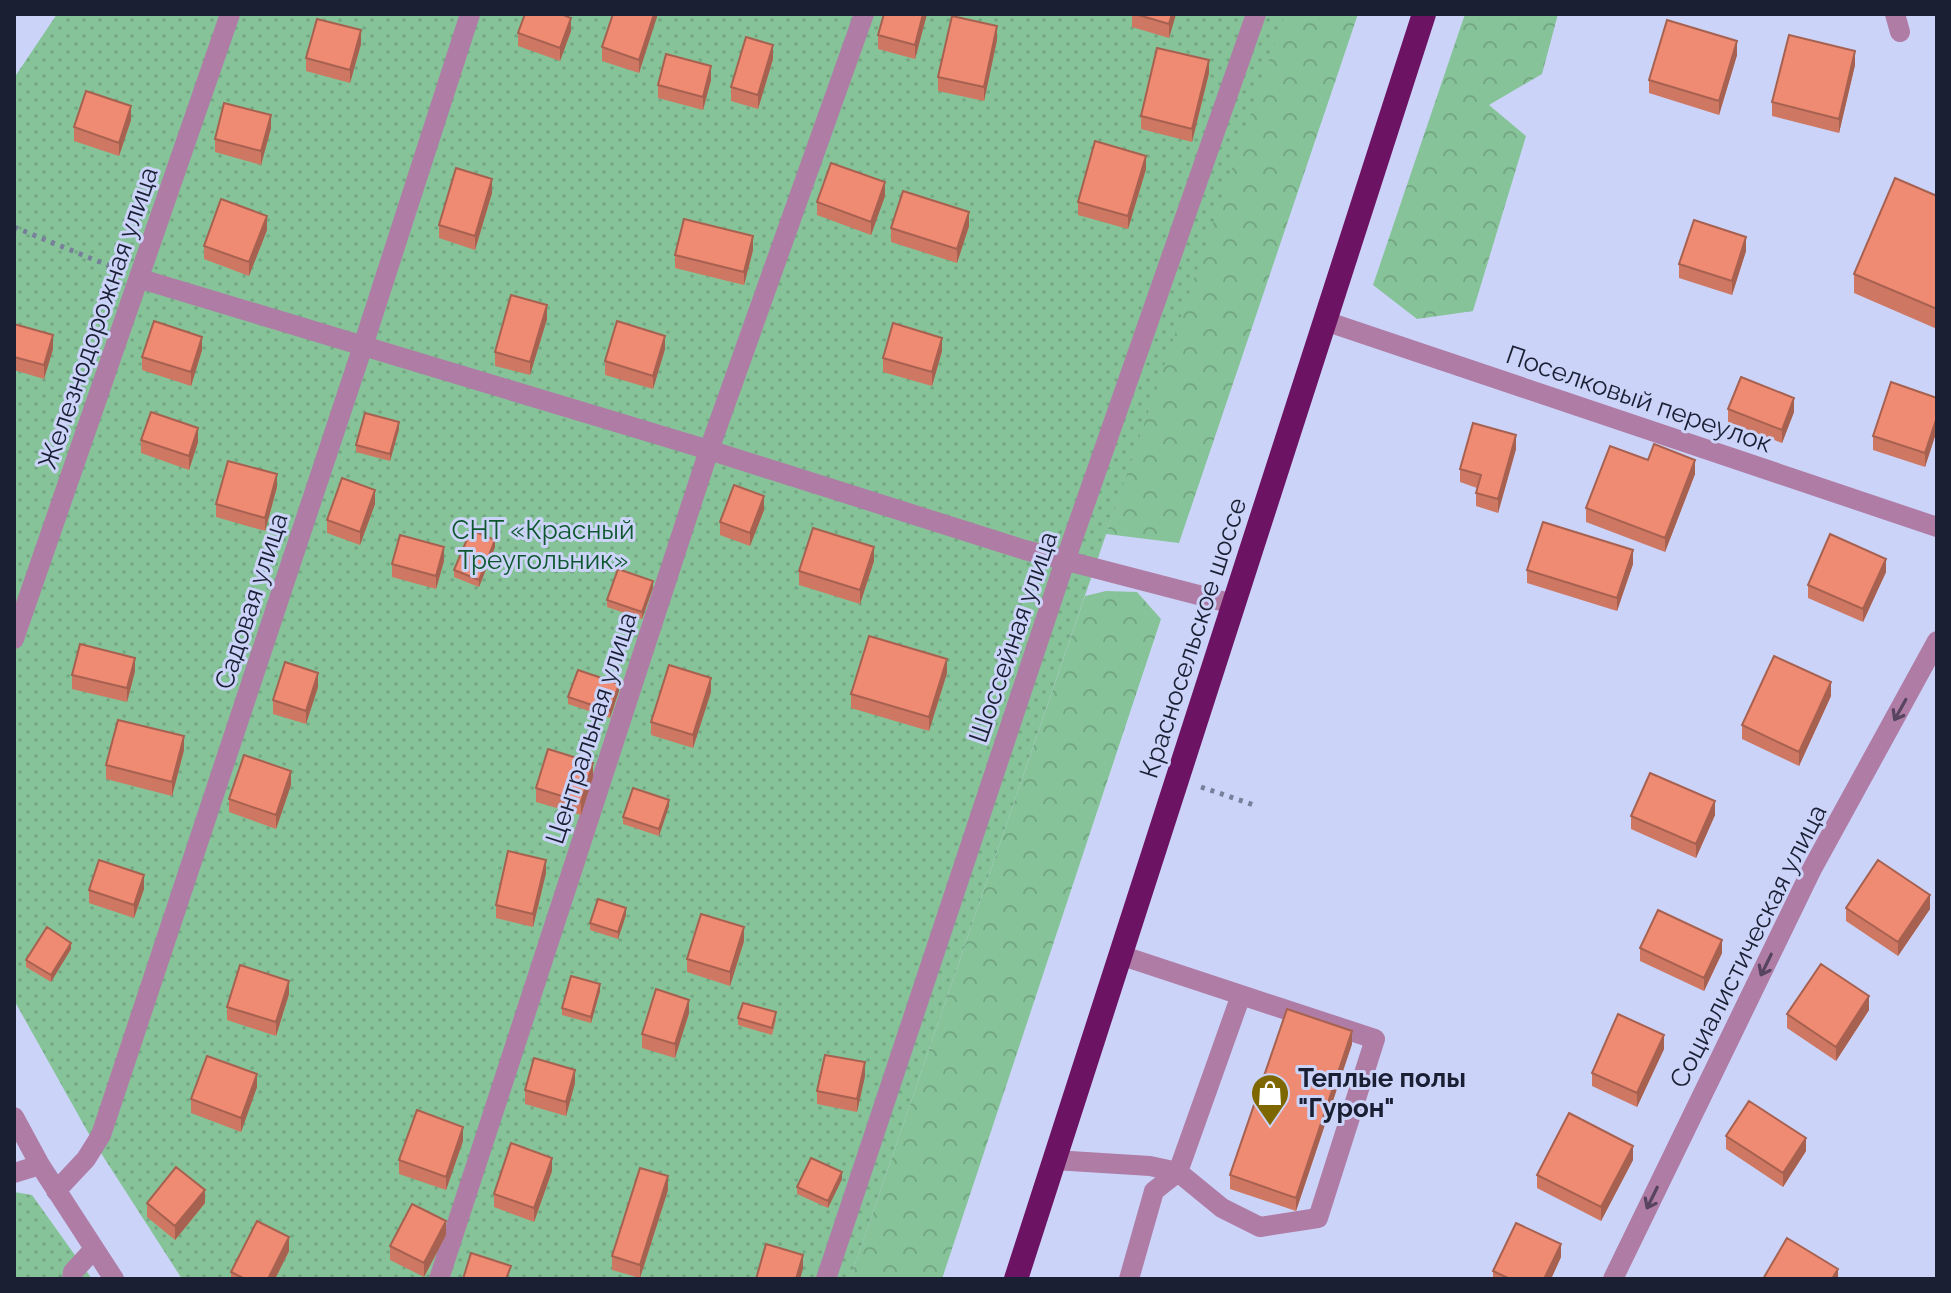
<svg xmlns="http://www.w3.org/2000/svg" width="1951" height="1293" viewBox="0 0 1951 1293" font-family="Raleway,sans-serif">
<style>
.forest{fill:url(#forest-crowns)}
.garden{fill:url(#garden-dots)}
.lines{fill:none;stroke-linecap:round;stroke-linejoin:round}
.path{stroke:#777f9b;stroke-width:5;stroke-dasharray:4 6;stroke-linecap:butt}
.minor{stroke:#af7ca5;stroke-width:20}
.highway{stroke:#6d1363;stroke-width:24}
.wall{fill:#ce7763}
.shaded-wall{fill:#a76150}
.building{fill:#ef8a73;stroke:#a76150;stroke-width:2}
.oneway{stroke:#564461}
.labels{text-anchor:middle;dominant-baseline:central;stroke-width:6;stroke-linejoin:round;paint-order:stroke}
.street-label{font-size:26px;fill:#1a1f34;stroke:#cbd4f8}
.park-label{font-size:26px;fill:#0f572f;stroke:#cbd4f8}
.poi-label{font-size:26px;font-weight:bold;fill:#1a1f34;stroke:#cbd4f8;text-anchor:start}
</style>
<defs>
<pattern id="forest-crowns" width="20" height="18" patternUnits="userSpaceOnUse" patternTransform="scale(2)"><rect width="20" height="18" fill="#87c399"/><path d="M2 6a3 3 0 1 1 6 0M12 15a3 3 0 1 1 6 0" fill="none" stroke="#74a784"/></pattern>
<pattern id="garden-dots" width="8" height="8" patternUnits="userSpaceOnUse" patternTransform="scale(2)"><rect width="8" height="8" fill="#87c399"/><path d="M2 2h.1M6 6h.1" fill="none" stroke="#74a784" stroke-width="1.8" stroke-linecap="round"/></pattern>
</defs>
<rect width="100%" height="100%" fill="#cbd4f8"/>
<path class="forest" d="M1282,14H1358L1179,543L1106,534Z
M1465,14H1558L1542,74L1489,105L1526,136L1473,311L1417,319L1373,285Z
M1106,591L1137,592L1161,619L942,1279H850L1085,596Z"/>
<path class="garden" d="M57,14H1285L850,1279H182L90,1136L14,1000V78Z
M14,1192L32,1195L92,1279H14Z"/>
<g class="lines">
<path class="path" d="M14,227L117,269
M1201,787L1257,806"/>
<path class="minor" d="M1895,14L1900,32
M141,279L709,450L1025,550L1233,604
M1325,321L1937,527
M14,639L230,14
M14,1117L40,1165L114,1279
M1054,1160L1150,1166L1178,1172L1241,995L1120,955
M14,1173L40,1165
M56,1191L86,1159L101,1135L363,346L470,14
M72,1279L73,1272L93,1250
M439,1279L709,450L864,14
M826,1279L1065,561L1256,14
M1129,1279L1154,1191L1178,1172L1222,1208L1260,1227L1318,1218L1375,1039L1241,995
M1613,1279L1812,869L1937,641"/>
<path class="highway" d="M1016,1279L1424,14"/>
</g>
<path class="wall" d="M657,14L639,73L602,61V47Z
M884,14H927L915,59L878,49V35Z
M1132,14H1176L1169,38L1132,27Z
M571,31L560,61L518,46V33Z
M997,40L984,101L938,91V77Z
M361,44L350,83L306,71V58Z
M1737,55L1719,115L1649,93V80Z
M773,59L758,109L731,101V87Z
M1855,65L1839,133L1772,116V102Z
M1209,73L1192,142L1141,129V116Z
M711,80L703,110L658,98V85Z
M131,120L119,156L74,141V127Z
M271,128L261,165L215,152V139Z
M1146,169L1128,229L1078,215V202Z
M492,193L475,250L439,238V225Z
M885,196L871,235L817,215V202Z
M1937,196V329L1854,293V274Z
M969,226L957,263L891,242V228Z
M267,230L249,276L204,259V246Z
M753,250L744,285L675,268V255Z
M1746,251L1732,295L1679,278V264Z
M547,319L530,375L495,366V352Z
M14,324L53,349L44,379L14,370Z
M665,349L653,389L605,375V361Z
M202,350L191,386L142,370V357Z
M942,351L932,386L883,372V358Z
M1937,398V430L1925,467L1873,450V436Z
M1728,409L1794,412L1782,443L1728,422Z
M399,429L390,461L356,452V445Z
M141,440L198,442L189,470L141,453Z
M1516,449L1498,513L1476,506V493L1477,488L1460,482V469Z
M1648,460L1695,474L1665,552L1586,522V508Z
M277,487L265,531L216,517V504Z
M375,504L360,545L327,533V520Z
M764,510L750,546L720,535V522Z
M495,547L479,587L454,577V570Z
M444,561L436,589L392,577V564Z
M874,561L860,604L799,585V571Z
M1633,564L1617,611L1527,583V570Z
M1886,572L1863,622L1808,598V585Z
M653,588L642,619L607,607V600Z
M135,671L127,702L72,689V675Z
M947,673L929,731L851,708V694Z
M318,687L306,724L273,714V700Z
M619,691L610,718L568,704V697Z
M711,692L693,748L651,735V722Z
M1831,696L1799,766L1742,739V725Z
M184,750L172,796L106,779V765Z
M593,777L581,815L536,802V788Z
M291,785L276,829L229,812V799Z
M669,806L659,836L623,824V817Z
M1715,815L1696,858L1631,829V816Z
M546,873L533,927L496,918V905Z
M144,889L134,918L89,903V890Z
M1846,908L1930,909L1898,956L1846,921Z
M626,915L618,939L590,930V923Z
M744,941L730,986L687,972V959Z
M1640,948L1722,953L1704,991L1640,961Z
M71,949L51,982L26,967V960Z
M600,991L591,1023L562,1015V1008Z
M289,994L276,1036L227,1020V1007Z
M1869,1010L1836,1061L1787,1028V1014Z
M689,1013L675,1058L642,1048V1034Z
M738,1018L776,1019L772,1035L738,1025Z
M1352,1044L1296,1211L1230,1189V1175Z
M1664,1049L1637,1107L1592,1086V1073Z
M865,1076L857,1112L817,1104V1091Z
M575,1083L566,1116L525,1104V1090Z
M257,1087L241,1132L191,1113V1099Z
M1726,1136L1806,1151L1783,1187L1726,1149Z
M463,1141L446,1190L399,1174V1160Z
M1633,1160L1601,1221L1537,1188V1175Z
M552,1171L534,1222L494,1207V1194Z
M842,1179L828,1208L797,1194V1187Z
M668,1190L640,1278L612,1270V1256Z
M147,1203H205L175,1240L147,1217Z
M446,1235L424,1277L390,1260V1246Z
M289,1251L275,1279H231V1272Z
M1561,1257L1551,1279H1493V1271Z"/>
<path class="shaded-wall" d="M654,14H657V17L639,73V60Z
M923,14H927L915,59V45Z
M1172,14H1176L1169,38V24Z
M571,18V31L560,61V48Z
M997,26V40L984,101V87Z
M361,30V44L350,83V70Z
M1737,41V55L1719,115V101Z
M773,45V59L758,109V95Z
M1855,51V65L1839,133V119Z
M1209,60V73L1192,142V129Z
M711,66V80L703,110V97Z
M131,106V120L119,156V143Z
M271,115V128L261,165V151Z
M1146,156V169L1128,229V216Z
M492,179V193L475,250V236Z
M885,182V196L871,235V222Z
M969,212V226L957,263V249Z
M267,216V230L249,276V262Z
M753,236V250L744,285V272Z
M1746,237V251L1732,295V281Z
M547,305V319L530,375V362Z
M53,335V349L44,379V365Z
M665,336V349L653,389V376Z
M202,337V350L191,386V372Z
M942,338V351L932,386V372Z
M1794,398V412L1782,443V430Z
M1937,417V430L1925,467V453Z
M399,422V429L390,461V454Z
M198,428V442L189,470V456Z
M1516,435V449L1498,513V499Z
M1695,460V474L1665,552V538Z
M277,474V487L265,531V518Z
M375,490V504L360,545V532Z
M764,496V510L750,546V533Z
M495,540V547L479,587V580Z
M444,547V561L436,589V576Z
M874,547V561L860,604V590Z
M1633,550V564L1617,611V598Z
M1886,559V572L1863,622V609Z
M653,581V588L642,619V612Z
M135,658V671L127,702V688Z
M947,659V673L929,731V717Z
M318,673V687L306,724V711Z
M711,678V692L693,748V735Z
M1831,682V696L1799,766V752Z
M619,684V691L610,718V711Z
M184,736V750L172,796V782Z
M593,763V777L581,815V802Z
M291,771V785L276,829V815Z
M669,800V806L659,836V829Z
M1715,801V815L1696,858V844Z
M546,860V873L533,927V914Z
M144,875V889L134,918V905Z
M1930,895V909L1898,956V942Z
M626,908V915L618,939V932Z
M744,927V941L730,986V972Z
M1722,940V953L1704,991V978Z
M71,943V949L51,982V975Z
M289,981V994L276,1036V1022Z
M600,984V991L591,1023V1017Z
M1869,996V1010L1836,1061V1047Z
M689,1000V1013L675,1058V1044Z
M1352,1031V1044L1296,1211V1198Z
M1664,1035V1049L1637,1107V1093Z
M865,1062V1076L857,1112V1099Z
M575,1070V1083L566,1116V1102Z
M257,1074V1087L241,1132V1118Z
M463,1127V1141L446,1190V1177Z
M1806,1138V1151L1783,1187V1173Z
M1633,1146V1160L1601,1221V1207Z
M552,1158V1171L534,1222V1208Z
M842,1172V1179L828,1208V1201Z
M668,1176V1190L640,1278V1265Z
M205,1190V1203L175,1240V1226Z
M446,1221V1235L424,1277V1263Z
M289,1237V1251L275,1279H268Z
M1561,1244V1257L1551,1279H1544Z
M803,1255V1269L800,1279H796Z
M1838,1269V1279H1832Z"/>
<path class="building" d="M525,14H561L571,18L560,48L518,33Z
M613,14H654L639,60L602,47Z
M884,14H923L915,45L878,35Z
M1135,14H1172L1169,24Z
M952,16L997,26L984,87L938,77Z
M317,19L361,30L350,70L306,58Z
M1667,20L1737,41L1719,101L1649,80Z
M1789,35L1855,51L1839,119L1772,102Z
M746,37L773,45L758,95L731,87Z
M1157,48L1209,60L1192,129L1141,116Z
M666,54L711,66L703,97L658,85Z
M86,91L131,106L119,143L74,127Z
M224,103L271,115L261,151L215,139Z
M1095,141L1146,156L1128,216L1078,202Z
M831,163L885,182L871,222L817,202Z
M456,168L492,179L475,236L439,225Z
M1895,178L1937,196V309L1854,274Z
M903,191L969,212L957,249L891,228Z
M221,199L267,216L249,262L204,246Z
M684,219L753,236L744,272L675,255Z
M1694,220L1746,237L1732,281L1679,264Z
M511,295L547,305L530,362L495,352Z
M154,321L202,337L191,372L142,357Z
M617,321L665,336L653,376L605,361Z
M893,323L942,338L932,372L883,358Z
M14,324L53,335L44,365L14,357Z
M1741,377L1794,398L1782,430L1728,409Z
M1891,382L1937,398V417L1925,453L1873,436Z
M151,412L198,428L189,456L141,440Z
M365,413L399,422L390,454L356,445Z
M1473,423L1516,435L1498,499L1476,493L1481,475L1460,469Z
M1654,444L1695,460L1665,538L1586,508L1610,446L1648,460Z
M228,461L277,474L265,518L216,504Z
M342,478L375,490L360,532L327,520Z
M734,485L764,496L750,533L720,522Z
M1543,522L1633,550L1617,598L1527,570Z
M813,528L874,547L860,590L799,571Z
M471,530L495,540L479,580L454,570Z
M1830,534L1886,559L1863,609L1808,585Z
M400,535L444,547L436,576L392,564Z
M618,569L653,581L642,612L607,600Z
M869,636L947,659L929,717L851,694Z
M80,644L135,658L127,688L72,675Z
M1774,656L1831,682L1799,752L1742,725Z
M285,662L318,673L306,711L273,700Z
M669,665L711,678L693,735L651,722Z
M578,670L619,684L610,711L568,697Z
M118,720L184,736L172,782L106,765Z
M548,749L593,763L581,802L536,788Z
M244,755L291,771L276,815L229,799Z
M1650,773L1715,801L1696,844L1631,816Z
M633,788L669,800L659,829L623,817Z
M508,851L546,860L533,914L496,905Z
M99,860L144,875L134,905L89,890Z
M1878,860L1930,895L1898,942L1846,908Z
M598,899L626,908L618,932L590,923Z
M1658,910L1722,940L1704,978L1640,948Z
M701,914L744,927L730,972L687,959Z
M47,927L71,943L51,975L26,960Z
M1821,964L1869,996L1836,1047L1787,1014Z
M240,965L289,981L276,1022L227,1007Z
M571,976L600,984L591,1017L562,1008Z
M656,989L689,1000L675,1044L642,1034Z
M743,1003L776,1012L772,1028L738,1018Z
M1287,1009L1352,1031L1296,1198L1230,1175Z
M1618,1014L1664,1035L1637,1093L1592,1073Z
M825,1055L865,1062L857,1099L817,1091Z
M207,1056L257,1074L241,1118L191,1099Z
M534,1058L575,1070L566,1102L525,1090Z
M1749,1101L1806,1138L1783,1173L1726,1136Z
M417,1110L463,1127L446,1177L399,1160Z
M1569,1113L1633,1146L1601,1207L1537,1175Z
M511,1143L552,1158L534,1208L494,1194Z
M811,1158L842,1172L828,1201L797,1187Z
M176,1167L205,1190L175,1226L147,1203Z
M640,1168L668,1176L640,1265L612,1256Z
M412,1204L446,1221L424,1263L390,1246Z
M257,1221L289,1237L268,1279H245L231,1272Z
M1516,1223L1561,1244L1544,1279H1510L1493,1271Z
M1787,1238L1838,1269L1832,1279H1763Z
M766,1244L803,1255L796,1279H756Z
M471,1253L511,1266L506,1279H463Z"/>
<defs><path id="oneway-shaft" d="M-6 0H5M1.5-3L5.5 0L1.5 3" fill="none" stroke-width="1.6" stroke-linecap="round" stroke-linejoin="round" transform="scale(2)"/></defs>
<g class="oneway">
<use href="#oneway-shaft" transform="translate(1900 710) rotate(119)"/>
<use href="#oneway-shaft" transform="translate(1766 965) rotate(116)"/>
<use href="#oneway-shaft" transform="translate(1652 1198) rotate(116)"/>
</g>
<defs>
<symbol id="shop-pin" viewBox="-11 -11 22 30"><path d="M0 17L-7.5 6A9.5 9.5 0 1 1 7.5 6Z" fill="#7f6700" stroke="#cbd4f8"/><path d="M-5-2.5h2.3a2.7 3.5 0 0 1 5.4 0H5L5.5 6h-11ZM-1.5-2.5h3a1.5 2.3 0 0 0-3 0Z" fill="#fff"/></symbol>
</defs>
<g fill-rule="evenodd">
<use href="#shop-pin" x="1248" y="1071" width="44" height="60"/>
</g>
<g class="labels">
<g class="street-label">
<text transform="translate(98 318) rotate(-71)">Железнодорожная улица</text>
<text transform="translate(1639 399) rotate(19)">Поселковый переулок</text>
<text transform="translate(251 601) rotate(-72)">Садовая улица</text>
<text transform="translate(1013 637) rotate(-71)">Шоссейная улица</text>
<text transform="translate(1193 638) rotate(-72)">Красносельское шоссе</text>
<text transform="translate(591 728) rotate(-72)">Центральная улица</text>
<text transform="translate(1748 946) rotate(-63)">Социалистическая улица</text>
</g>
<g class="park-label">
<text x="543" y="530">СНТ «Красный<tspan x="543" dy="30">Треугольник»</tspan></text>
</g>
<g class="poi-label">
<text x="1298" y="1078">Теплые полы<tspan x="1298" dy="30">"Гурон"</tspan></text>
</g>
</g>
<rect width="1951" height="1293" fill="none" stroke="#1a1f34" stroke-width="32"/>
</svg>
